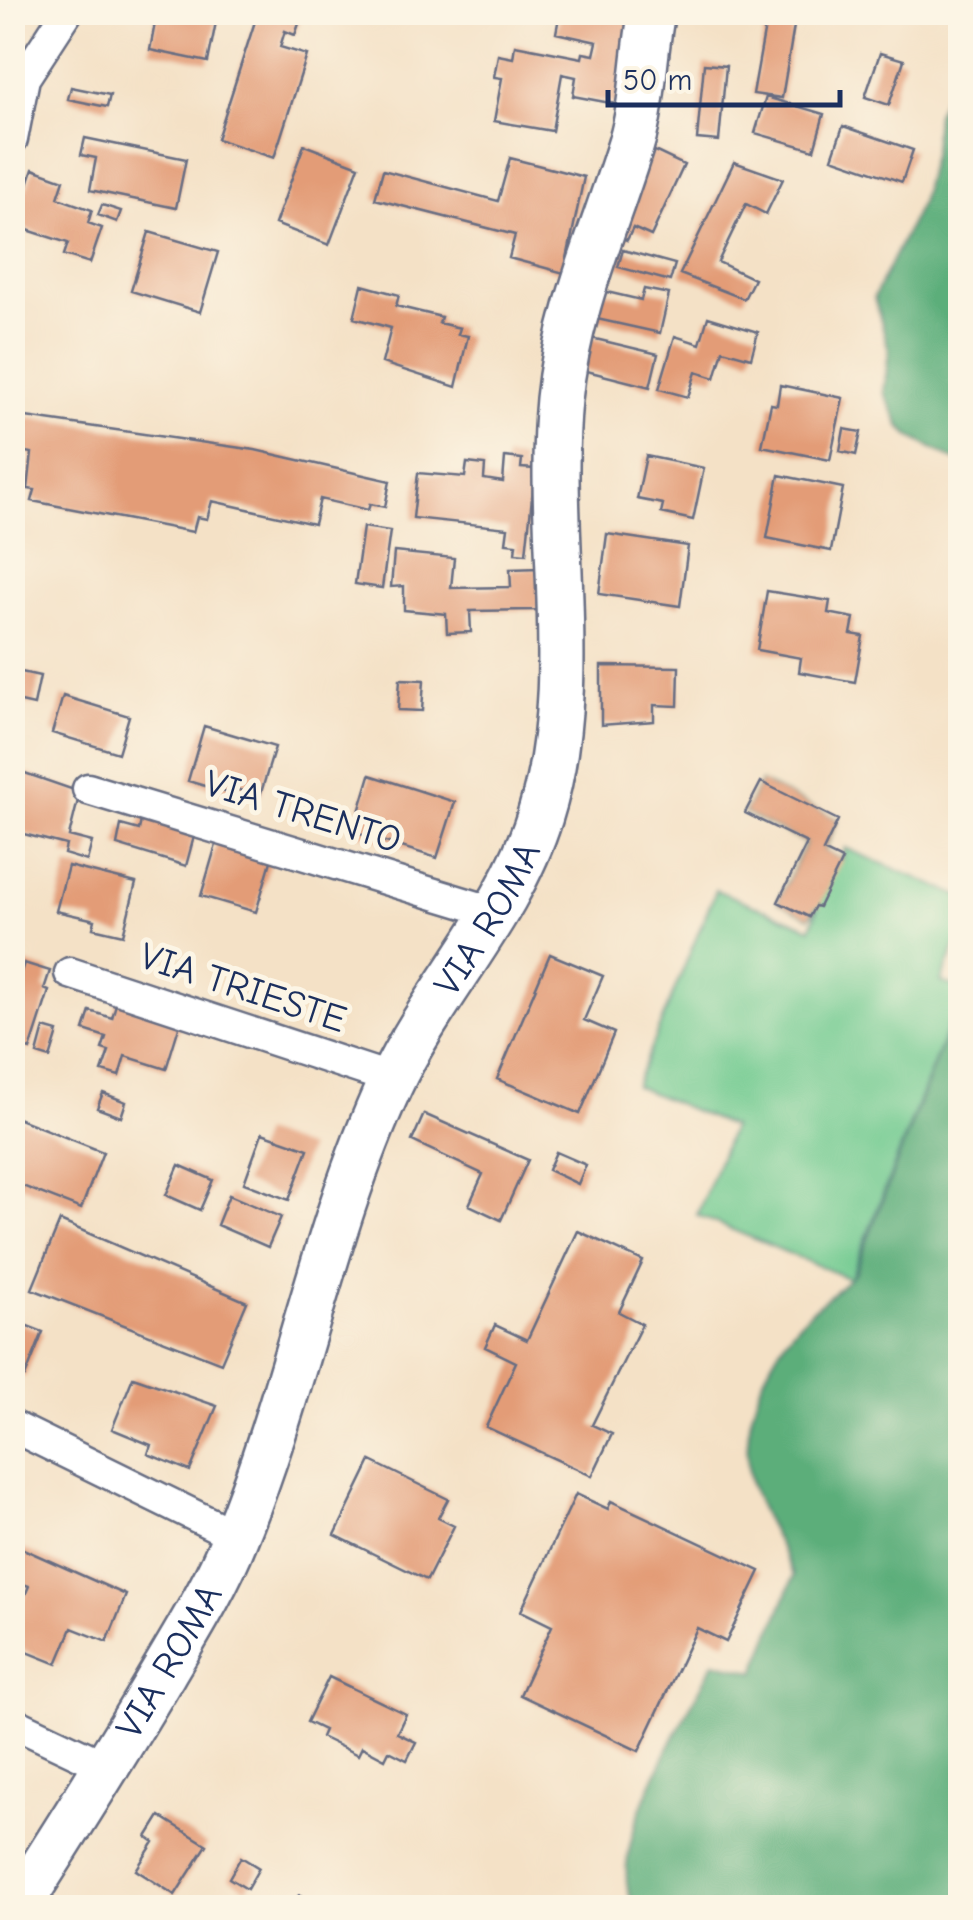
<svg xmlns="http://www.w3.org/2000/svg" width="973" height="1920" viewBox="0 0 973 1920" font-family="'Comic Neue',sans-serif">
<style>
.green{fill:#71ca90;stroke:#467c77;stroke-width:2.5}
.forest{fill:#5cae7a;stroke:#3c6e6c;stroke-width:2.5}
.building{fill:#e39c77}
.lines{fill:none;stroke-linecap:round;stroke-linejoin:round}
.minor-casing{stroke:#676d82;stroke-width:35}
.secondary-casing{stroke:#676d82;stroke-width:50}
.minor{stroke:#fff;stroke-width:30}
.secondary{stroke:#fff;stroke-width:45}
.labels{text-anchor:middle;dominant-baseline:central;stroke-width:10;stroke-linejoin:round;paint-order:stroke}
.street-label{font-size:38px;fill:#1b2f5e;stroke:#fcf5e5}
</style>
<rect width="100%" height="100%" fill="#fcf5e5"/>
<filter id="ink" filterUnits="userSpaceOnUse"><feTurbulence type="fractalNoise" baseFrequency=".01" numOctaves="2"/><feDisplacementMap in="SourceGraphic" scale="20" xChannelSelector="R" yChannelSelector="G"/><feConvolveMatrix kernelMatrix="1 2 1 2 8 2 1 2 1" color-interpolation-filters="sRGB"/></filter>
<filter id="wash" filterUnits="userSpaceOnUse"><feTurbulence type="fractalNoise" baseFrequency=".0048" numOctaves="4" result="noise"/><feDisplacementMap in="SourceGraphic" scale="40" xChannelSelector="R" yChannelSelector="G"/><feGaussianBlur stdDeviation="2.25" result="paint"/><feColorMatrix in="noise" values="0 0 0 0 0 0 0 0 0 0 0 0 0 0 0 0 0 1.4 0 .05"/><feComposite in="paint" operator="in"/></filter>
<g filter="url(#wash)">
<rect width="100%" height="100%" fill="#f4e1c6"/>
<path class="green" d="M761,782L838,820L824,852L842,860L845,848L960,896V936L941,982L960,988V996L850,1279L697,1215L732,1127L635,1086L716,890L811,928L818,907L809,917L778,902L806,843L745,813Z"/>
<path class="forest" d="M960,58V463L911,437L900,426L884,392L889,350L874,297L920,204L933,150L936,114Z
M960,996V1456L955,1470L960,1536V1907H636C597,1857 689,1713 714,1662L755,1672L794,1576C782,1548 764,1521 754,1492C733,1435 765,1352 809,1313C825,1299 841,1288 855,1272Z"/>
<g id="blocks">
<path class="building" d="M157,12H218L208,62L150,50Z
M258,12L301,18L295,35L285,31L280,47L307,55L274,158L217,139Z
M560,12H638L621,105L573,96L576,77L562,74L552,131L494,121L502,78L494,77L498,55L513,58L515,45L582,58L583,53L594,55L597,42L556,33Z
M766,21L794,26L782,98L753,94Z
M880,53L904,60L889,105L865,97Z
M704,64L726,66L719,141L697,139Z
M71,87L110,95L107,107L68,99Z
M766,97L824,114L814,150L755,133Z
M843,126L913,150L902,182L832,158Z
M85,138L186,159L176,208L90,190L96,158L81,155Z
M304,145L359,166L329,245L275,224Z
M644,146L684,165L651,236L633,228L627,240L609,232Z
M510,158L584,177L564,273L509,258L515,235L375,199L383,170L498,201Z
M734,162L783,179L766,214L746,204L718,262L754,279L744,299L680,274Z
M33,169L64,180L58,198L92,210L88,223L102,228L90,263L64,255L68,243L12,225L15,187L26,190Z
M102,205L121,211L117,222L98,215Z
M149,232L218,252L200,312L131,291Z
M623,250L675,264L670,281L618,267Z
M362,285L399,295L396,306L441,317L439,323L460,328L458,334L468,336L456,387L382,363L391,328L354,318Z
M594,289L641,300L644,289L669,294L660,333L588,317Z
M708,317L758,332L751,358L723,350L715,378L696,372L688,397L659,389L675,336L700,344Z
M583,336L658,354L650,387L575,368Z
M780,385L843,398L830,460L762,446L771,404L777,405Z
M12,415L255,450L390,481L385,507L370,504L368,510L320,499L314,524L212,501L207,519L197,517L193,532L32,501L35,490L28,489L32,453L12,450Z
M844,429L861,432L856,455L840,451Z
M646,456L704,468L693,520L661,513L663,504L637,499Z
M505,457L522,459L521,468L535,469L526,554L515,553L516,544L506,543L508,528L413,518L418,473L465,477L467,463L485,465L484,479L503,482Z
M779,475L843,488L831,551L767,538Z
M363,527L390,531L382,588L355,584Z
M607,534L688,546L680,606L599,594Z
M394,552L454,558L451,588L511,587L510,569L539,568L540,610L470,611L471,632L447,633L446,614L404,610V586L391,587Z
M767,591L830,601L828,613L854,618L851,634L863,636L855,682L799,672L801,658L757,650Z
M601,666L679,667L678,706L654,705V721L601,725Z
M12,670L40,676L34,705L12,700Z
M400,679L424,680L422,711L398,710Z
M63,696L129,716L118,753L52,733Z
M204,726L275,747L260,796L236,789L235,795L188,781Z
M22,772L80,792L69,836L92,842L87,861L64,854L66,845L12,831V807Z
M370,775L455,802L437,858L353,832Z
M761,782L838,820L823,851L842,860L819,907L815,906L809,917L778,902L807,843L745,813Z
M142,816L196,829L186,866L117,845L121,825L139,830Z
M218,838L273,854L256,912L201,896Z
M68,866L136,883L123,935L93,928L95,920L56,911Z
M550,954L603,976L584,1020L614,1033L580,1114L497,1079Z
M24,963L50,971L44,989L49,991L30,1050L12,1044V999Z
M118,997L182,1017L166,1069L125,1056L119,1076L102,1071L109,1051L102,1049L106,1037L84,1030L90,1011L112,1018Z
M44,1028L58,1032L50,1058L37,1054Z
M103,1093L126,1102L121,1117L97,1108Z
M424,1114L528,1160L501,1220L469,1205L483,1174L412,1141Z
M12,1116L103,1152L81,1209L12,1182Z
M262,1133L308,1149L289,1200L244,1183Z
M556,1152L586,1165L578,1184L548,1170Z
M179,1165L213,1180L200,1210L166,1195Z
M229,1195L281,1217L268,1247L217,1225Z
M60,1221L247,1302L221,1363L32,1289Z
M578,1231L643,1261L619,1312L642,1324L592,1425L612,1434L592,1476L486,1427L516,1362L485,1347L495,1325L527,1340Z
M12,1320L43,1332L25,1377L12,1373Z
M133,1377L217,1406L190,1471L148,1454L151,1445L112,1429Z
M371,1461L448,1499L438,1518L454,1526L427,1580L335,1535Z
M576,1494L608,1509L611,1501L760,1571L726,1642L697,1628L639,1751L520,1695L552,1626L521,1611Z
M12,1544L126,1595L107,1642L72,1628L57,1664L12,1646V1625L29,1586L12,1580Z
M329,1677L406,1714L397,1733L416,1742L407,1760L389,1751L385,1759L362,1747L358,1755L321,1737L324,1730L307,1722Z
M160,1816L207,1845L175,1895L136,1870L154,1842L147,1837Z
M241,1857L259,1868L247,1889L229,1878Z
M299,1895L320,1908H291Z"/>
</g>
</g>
<g filter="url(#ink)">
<use href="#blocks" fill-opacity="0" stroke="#676d82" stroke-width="2.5"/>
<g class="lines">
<defs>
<path id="minor" d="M12,139L24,78L67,12
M88,789L494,912
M70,973L392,1079
M12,1426L236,1536
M12,1722L107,1767"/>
<g id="secondary">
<path id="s1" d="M17,1908C67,1830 116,1753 163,1673C189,1629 216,1586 235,1538C296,1390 323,1229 390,1084C433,992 510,914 540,816C582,682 546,536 559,399C568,309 605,228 631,144C644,102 643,55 652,12"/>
</g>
</defs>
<use href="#minor" class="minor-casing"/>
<use href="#secondary" class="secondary-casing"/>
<use href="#minor" class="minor"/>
<use href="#secondary" class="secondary"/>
</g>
</g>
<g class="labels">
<g class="street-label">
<text transform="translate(303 812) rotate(17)">VIA TRENTO</text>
<text stroke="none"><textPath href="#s1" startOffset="1102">VIA ROMA</textPath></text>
<text transform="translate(243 988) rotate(18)">VIA TRIESTE</text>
<text stroke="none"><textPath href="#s1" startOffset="290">VIA ROMA</textPath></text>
</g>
</g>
<rect width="973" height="1920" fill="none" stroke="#fcf5e5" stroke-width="50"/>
<path d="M608 90v15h232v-15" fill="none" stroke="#1b2f5e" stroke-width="5"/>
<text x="623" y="90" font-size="30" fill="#1b2f5e" stroke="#fcf5e5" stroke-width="8" paint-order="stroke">50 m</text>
</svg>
